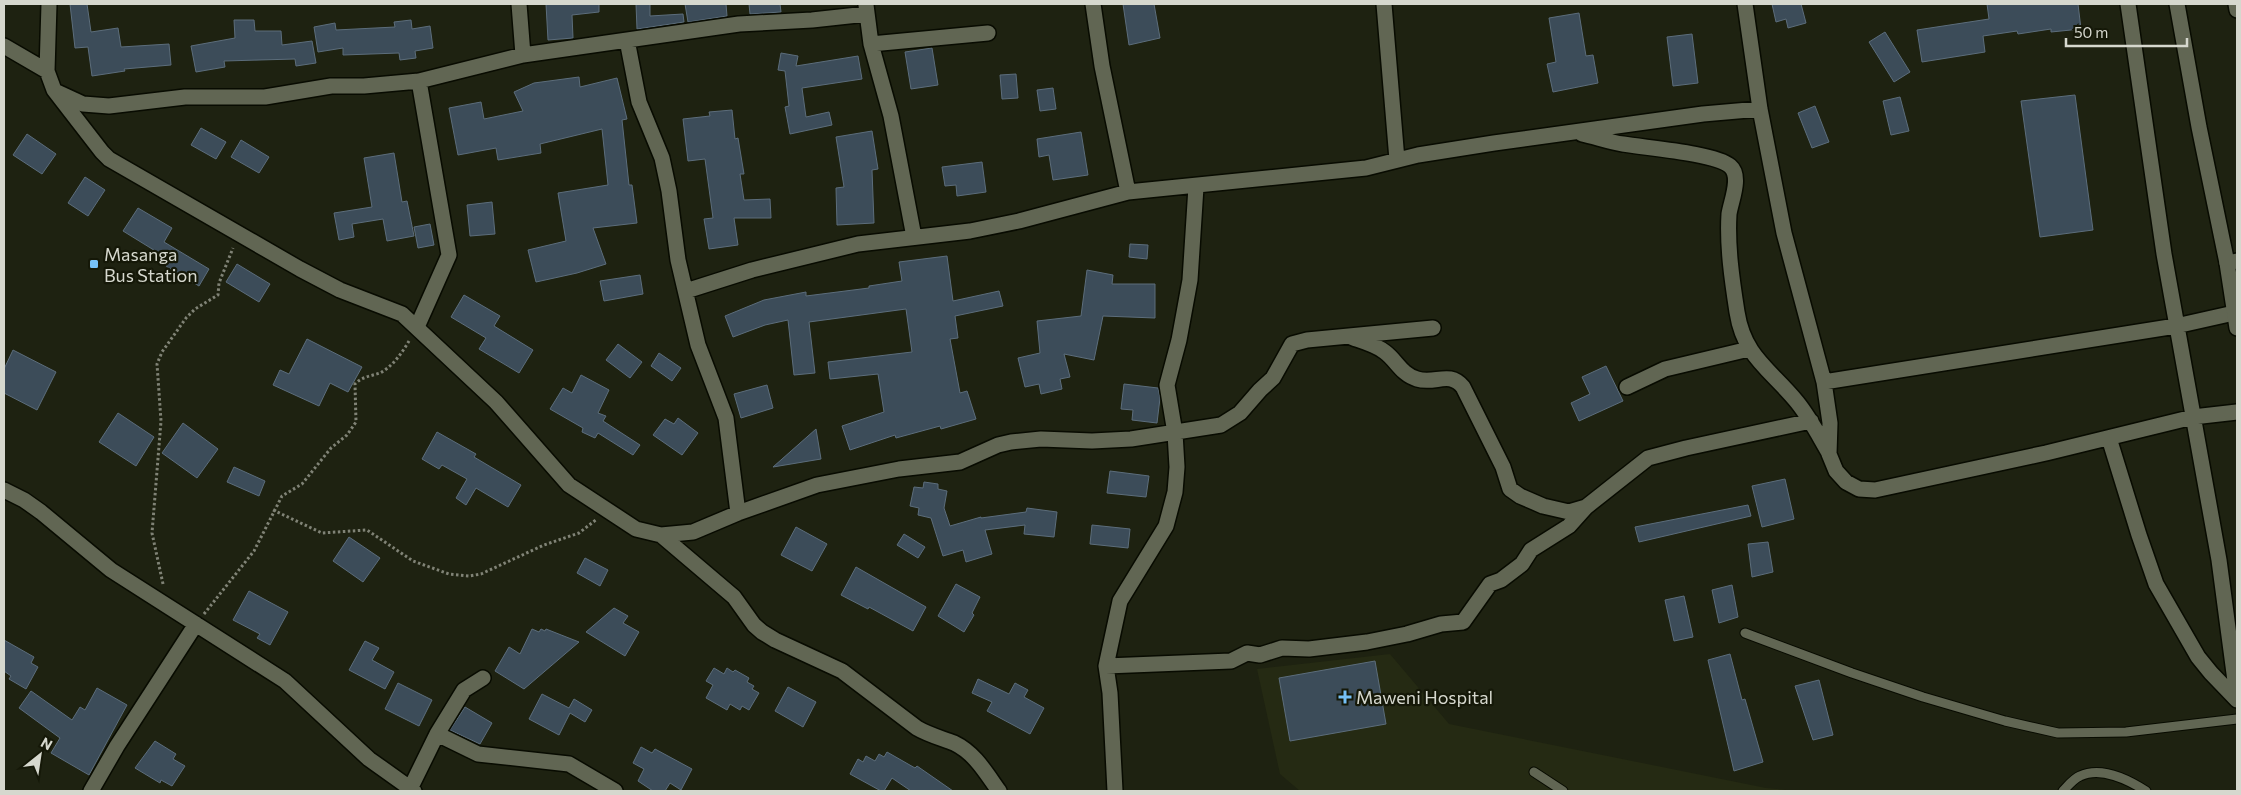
<svg xmlns="http://www.w3.org/2000/svg" width="2241" height="795" viewBox="0 0 2241 795" font-family="Commissioner,sans-serif">
<style>
.built{fill:#252a13}
.building{fill:#3c4c59;stroke:#5c6d7b}
.lines{fill:none;stroke-linecap:round;stroke-linejoin:round}
.lane-casing{stroke:#080b01;stroke-width:11}
.street-casing{stroke:#080b01;stroke-width:18}
.secondary-casing{stroke:#080b01;stroke-width:18}
.path{stroke:#808376;stroke-width:3;stroke-dasharray:2.5 2.5;stroke-linecap:butt}
.lane{stroke:#616653;stroke-width:9}
.street{stroke:#616653;stroke-width:15}
.secondary{stroke:#616653;stroke-width:15}
.poi-dot{fill:#75c0f6;stroke:#151808;stroke-width:2}
.labels{text-anchor:middle;dominant-baseline:central;stroke-width:4.5;stroke-linejoin:round;paint-order:stroke}
.poi-label{font-size:18px;fill:#d6d8ce;stroke:#151808;text-anchor:start}
</style>
<rect width="100%" height="100%" fill="#1e2211"/>
<path class="built" d="M1390,654L1449,724L1766,788L1797,791H1300L1280,774L1257,669Z"/>
<path class="building" d="M70,4H87L91,32L118,28L121,47L169,44L171,65L124,69L125,71L92,76L88,47L75,48Z
M546,4H599V12L572,15L573,38L548,40Z
M636,4H650V16L683,14L684,22L637,29Z
M685,4H726L727,16L688,22Z
M749,4H780L781,12L750,14Z
M1123,4H1154L1160,38L1129,45Z
M1772,4H1801L1806,23L1788,28L1786,19L1776,22Z
M1987,4H2078L2081,29L2051,32V29L2018,34L2017,31L1983,36L1985,52L1922,62L1917,30L1989,19Z
M1579,13L1586,56L1593,55L1598,83L1553,92L1547,64L1556,62L1549,18Z
M234,20H254L255,31H281L282,45L312,41L316,63L296,66L295,59L224,61L225,67L196,72L191,46L235,38Z
M411,20L412,29L430,26L433,48L415,51L416,58L400,60L399,53L343,55V48L318,52L314,27L335,23L336,30L395,27L394,22Z
M1885,32L1910,72L1894,82L1869,42Z
M1692,34L1698,83L1673,86L1667,37Z
M932,48L938,85L911,89L905,52Z
M781,53L798,56L796,66L858,56L862,79L802,88L806,117L829,112L832,125L790,134L785,107L789,106L785,71L778,70Z
M1016,74L1018,98L1002,99L1000,75Z
M579,77L580,87L617,78L627,119L622,120L629,185H632L637,223L593,228L606,264L577,273L536,282L528,250L566,241L558,193L608,185L602,129L540,144L541,153L498,160L496,148L458,155L449,108L481,102L484,119L523,111L514,92L534,83Z
M1053,88L1056,109L1040,111L1037,90Z
M2075,95L2093,230L2040,237L2021,101Z
M1900,97L1909,131L1891,135L1883,101Z
M1815,106L1829,142L1812,148L1798,113Z
M732,110L735,139L738,138L744,174H740L744,200L770,199L771,218H734L738,245L709,249L704,219L713,218L705,159L688,161L683,119L710,116L709,112Z
M201,128L226,142L216,159L191,145Z
M872,131L878,169L872,170L874,223L837,225L836,188L844,187L836,137Z
M1081,132L1088,175L1053,180L1049,155L1039,157L1037,139Z
M27,134L56,154L42,174L13,155Z
M241,140L269,157L259,173L231,157Z
M394,153L402,202L407,201L414,236L387,241L383,219L352,224L354,237L339,240L334,213L372,207L364,158Z
M982,162L986,192L957,196L956,185L945,186L942,167Z
M85,177L105,190L88,216L68,203Z
M492,202L495,234L470,236L467,205Z
M138,208L172,228L164,242L209,269L199,286L166,266L170,260L123,231Z
M430,224L434,245L418,248L414,227Z
M1130,244L1148,245L1147,259L1129,257Z
M947,256L953,301L999,291L1003,306L955,316L958,338L950,339L960,393L967,391L976,419L941,429L940,426L896,438L895,435L850,450L842,426L884,412L878,374L830,379L828,362L912,352L906,309L809,322L815,373L794,375L788,320L765,325L733,337L725,316L764,300L806,292V296L869,288V286L902,281L899,262Z
M237,264L270,284L259,302L226,282Z
M1087,270L1113,275L1112,284H1155V318L1103,316L1094,360L1064,354L1070,377L1060,379L1062,389L1041,394L1039,384L1025,387L1018,358L1040,353L1037,321L1081,316Z
M640,275L643,294L604,301L600,281Z
M464,295L500,316L494,326L533,350L519,373L479,349L486,338L451,317Z
M307,339L362,367L348,392L330,383L319,406L273,385L280,370L289,374Z
M618,344L642,362L630,378L606,360Z
M13,350L56,372L37,410L4,393V369Z
M659,353L681,368L672,381L651,366Z
M1606,366L1623,401L1579,421L1571,403L1590,394L1582,377Z
M581,375L609,390L598,413L606,416L603,421L640,445L633,455L598,433L595,438L582,432L583,428L550,409L563,388L572,393Z
M1124,384L1158,388L1160,398L1157,423L1132,420L1133,410L1121,409Z
M767,385L773,408L741,418L734,394Z
M118,413L154,437L136,466L99,442Z
M678,418L698,433L682,455L653,435L665,419L674,424Z
M183,423L218,449L197,478L162,453Z
M816,429L821,459L773,467Z
M437,432L476,454L474,457L521,485L508,507L476,488L466,505L456,498L467,479L442,465L439,469L422,459Z
M234,467L265,481L259,496L227,482Z
M1110,471L1149,476L1146,497L1107,493Z
M1785,479L1794,519L1762,527L1752,486Z
M924,482L938,484V489L947,491L944,508L950,526L981,517V518L1026,512L1027,508L1057,512L1054,537L1024,534L1025,525L985,530L992,554L966,562L963,550L943,556L931,518L918,515L919,508L910,506L914,487L923,488Z
M1748,505L1751,516L1639,542L1635,527Z
M1092,525L1130,529L1128,548L1090,544Z
M796,527L827,544L812,571L781,555Z
M904,534L925,547L918,558L897,545Z
M349,537L380,558L363,582L333,561Z
M1768,542L1773,572L1752,577L1748,544Z
M585,558L608,570L600,586L577,573Z
M856,567L926,607L913,631L869,607L868,609L841,595Z
M956,584L980,597L972,613L974,615L964,632L938,616Z
M1732,585L1738,617L1719,623L1712,590Z
M249,591L288,612L270,645L257,638L260,634L233,620Z
M1684,596L1693,637L1674,641L1665,600Z
M614,608L628,616L623,623L639,632L625,656L586,632Z
M532,629L539,632L541,629L545,631L546,629L579,642L524,689L495,671L509,647L520,654Z
M4,640L34,657L31,663L38,667L26,689L9,679L11,676L4,671Z
M365,641L379,648L372,660L394,672L385,689L349,670Z
M1730,654L1742,700L1745,699L1763,762L1734,771L1708,660Z
M1375,661L1386,724L1290,741L1279,678Z
M714,668L724,674L727,668L733,672L735,670L749,678L747,682L754,686L752,689L759,693L749,710L742,706L740,710L730,704L727,710L706,698L713,685L706,681Z
M978,679L1009,694L1015,683L1028,690L1024,697L1044,708L1030,734L987,711L992,702L972,693Z
M1819,680L1833,735L1813,740L1795,686Z
M398,683L432,700L419,726L385,709Z
M788,687L816,702L803,727L775,711Z
M97,688L127,705L89,775L51,753L60,738L19,708L31,691L72,720L80,707L85,710Z
M542,694L569,708L574,699L592,710L585,722L570,713L559,735L529,719Z
M465,707L492,723L480,744L450,730Z
M155,741L176,754L173,759L185,766L172,786L161,780L160,783L135,768Z
M641,747L652,753L655,749L692,769L681,790L670,783L665,791H653L638,781L644,769L633,763Z
M887,752L915,768L917,766L953,791H911L892,778L884,791H881L850,774L858,759L863,762L866,756L875,761L879,754L884,757Z"/>
<g class="lines">
<defs>
<path id="lane" d="M1745,633L1852,673L1923,697L2005,721L2058,733L2126,732L2237,719
M1534,772L1563,791
M2063,791C2068,786 2073,779 2080,776C2101,766 2129,780 2146,791"/>
<path id="street" d="M49,4L47,71L54,90L102,152L109,159L300,269L340,290L402,314L496,402L569,485L636,529L661,535L693,532L738,513L817,485L899,469L960,462L998,445L1011,442L1041,439L1092,441L1131,439L1221,425L1240,413L1260,390L1273,378L1292,344L1307,340L1433,328
M519,4L523,55
M1093,4L1102,66L1128,192
M1384,4L1397,160
M1745,4L1760,109L1784,233L1824,382L1830,423L1829,454L1836,471L1846,482L1859,489L1875,490L2046,453L2193,417L2237,412
M2128,4L2164,254L2219,560L2237,696
M2236,4L2237,10
M866,5L871,44L891,116L914,237
M627,40L639,102L662,158L669,191L678,260L698,345L726,418L738,513
M871,44L988,33
M4,46L47,71
M57,92L83,104L109,106L185,97H265L331,86H364L419,81L523,55L739,24L812,20L867,14
M1582,134C1596,137 1609,142 1623,144C1646,148 1715,153 1730,166C1742,176 1731,201 1729,214C1727,246 1732,280 1737,312C1744,357 1770,369 1797,402C1810,418 1819,436 1829,453
M2227,263L2237,261
M686,291L752,270L858,244L970,231L1019,221L1128,192L1366,168L1418,155L1494,143L1703,114L1760,109
M417,327L449,255L419,81
M1353,338C1365,342 1376,345 1385,352C1397,361 1401,374 1417,379C1435,385 1449,370 1463,387L1503,467L1510,489L1520,496L1543,506L1569,512L1586,507L1648,458L1686,448L1811,421
M1824,382L2176,326L2234,313
M1627,387L1665,369L1749,349
M2109,438L2139,535L2156,584L2198,657L2211,673L2237,700
M4,490L24,500L41,512L111,570L285,681L369,759L414,791
M661,535L734,597L754,625L762,632L775,640L842,671L917,728C929,735 941,738 954,743C975,753 986,773 999,791
M1106,666L1231,661L1247,653L1260,655L1282,648L1309,649L1367,642L1407,634L1441,624L1463,622L1490,584L1501,580L1522,564L1531,550L1569,526L1586,507
M437,734L478,754L569,764L615,791
M410,789L437,734L464,690L483,678
M91,791L117,746L196,624
M1115,791L1110,693L1106,666L1120,601L1166,526L1175,492L1177,467L1175,433L1167,385L1179,340L1190,280L1196,187"/>
<path id="secondary" d="M2177,4L2199,127L2227,263L2237,328"/>
</defs>
<use href="#lane" class="lane-casing"/>
<use href="#street" class="street-casing"/>
<use href="#secondary" class="secondary-casing"/>
<path class="path" d="M273,510L322,533L367,530L413,561L449,574L469,576L481,574L544,545L579,533L597,519
M163,584L152,533L161,421L157,364L162,352L186,318L195,309L218,295L219,283L233,248
M204,614L254,551L282,496L302,484L331,448L347,435L356,422L355,384C361,377 371,376 380,373C392,367 402,353 409,341"/>
<use href="#lane" class="lane"/>
<use href="#street" class="street"/>
<use href="#secondary" class="secondary"/>
</g>
<g class="poi-dot">
<rect x="89" y="259" width="10" height="10" rx="2.5"/>
<path d="M1342.5 689.5h5v5h5v5h-5v5h-5v-5h-5v-5h5z"/>
</g>
<g class="labels">
<g class="poi-label">
<text x="104" y="254">Masanga<tspan x="104" dy="21">Bus Station</tspan></text>
<text x="1356" y="697">Maweni Hospital</text>
</g>
</g>
<rect width="2241" height="795" fill="none" stroke="#d6d8ce" stroke-width="10"/>
<g transform="translate(40 755) rotate(30)" stroke="#151808" stroke-width="4" paint-order="stroke">
<path d="M0-4L9 19L0 12L-9 19Z" fill="#d6d8ce"/>
<text y="-8" font-size="14" font-weight="bold" text-anchor="middle" fill="#d6d8ce">N</text>
</g>
<path d="M2066 38v8h121v-8" fill="none" stroke="#d6d8ce" stroke-width="2.5"/>
<text x="2074" y="38" font-size="15" fill="#d6d8ce" stroke="#151808" stroke-width="4" paint-order="stroke">50 m</text>
</svg>
